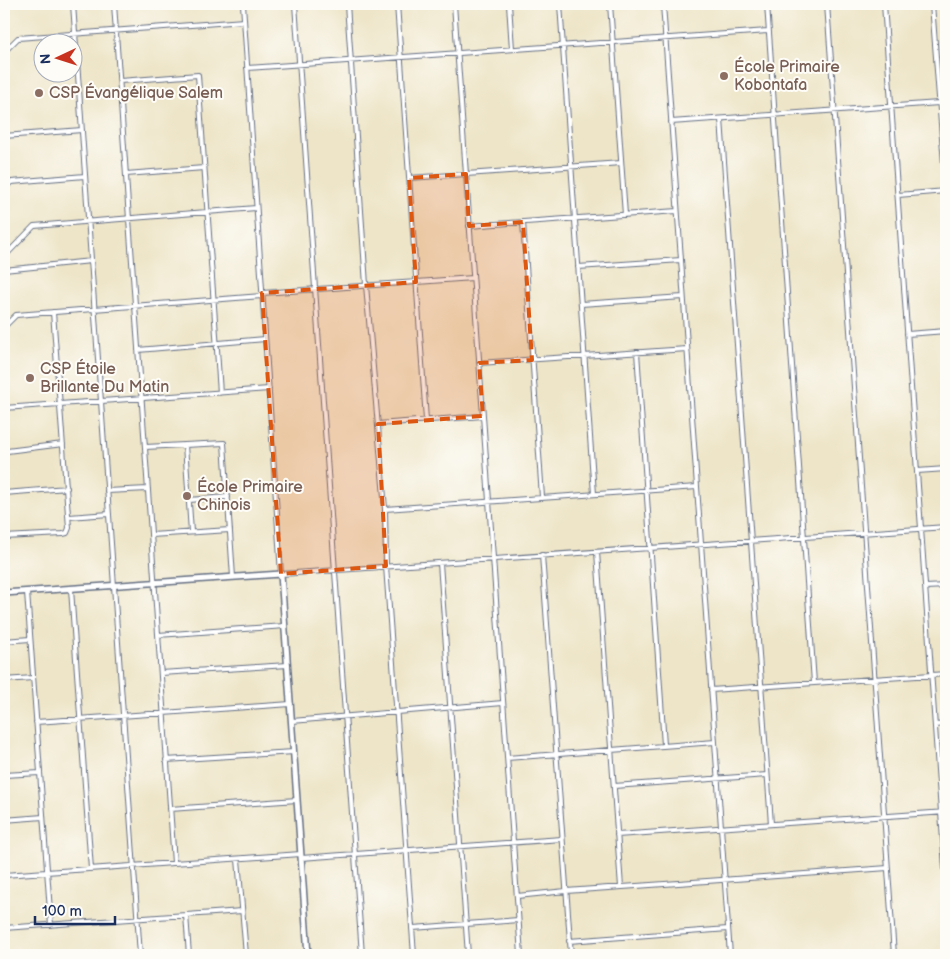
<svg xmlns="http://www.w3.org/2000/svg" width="950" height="959" viewBox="0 0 950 959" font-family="'Balsamiq Sans',sans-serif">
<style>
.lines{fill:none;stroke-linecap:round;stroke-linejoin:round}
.minor-casing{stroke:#656f83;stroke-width:6}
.tertiary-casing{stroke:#656f83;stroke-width:8}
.minor{stroke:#fff;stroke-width:4}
.tertiary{stroke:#fff;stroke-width:5}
.marked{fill:#de5710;fill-opacity:0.2;stroke:#de5710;stroke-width:4;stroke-dasharray:10 6;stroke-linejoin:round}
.education-dot{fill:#8d6e63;stroke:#fdfcf7;stroke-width:2}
.labels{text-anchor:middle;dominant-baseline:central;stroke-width:4;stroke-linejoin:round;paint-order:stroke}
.education-label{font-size:16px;fill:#785e54;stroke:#fdfcf7;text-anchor:start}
</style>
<rect width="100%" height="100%" fill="#fdfcf7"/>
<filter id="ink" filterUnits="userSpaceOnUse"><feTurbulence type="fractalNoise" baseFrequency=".02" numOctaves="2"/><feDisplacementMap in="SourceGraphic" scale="10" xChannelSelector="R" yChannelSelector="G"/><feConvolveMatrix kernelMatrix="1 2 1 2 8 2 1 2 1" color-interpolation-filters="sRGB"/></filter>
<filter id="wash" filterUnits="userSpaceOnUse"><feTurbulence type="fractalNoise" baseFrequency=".0096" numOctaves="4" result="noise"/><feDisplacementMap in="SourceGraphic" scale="20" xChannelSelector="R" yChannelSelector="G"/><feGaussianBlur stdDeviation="1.12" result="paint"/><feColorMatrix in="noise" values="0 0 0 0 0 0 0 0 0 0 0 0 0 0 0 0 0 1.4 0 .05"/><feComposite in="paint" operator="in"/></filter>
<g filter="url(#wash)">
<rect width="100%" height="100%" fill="#eee5c8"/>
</g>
<g filter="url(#ink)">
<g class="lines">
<defs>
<path id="minor" d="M73,4L140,955
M114,4L174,863
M243,4L281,574L946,527
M295,4L362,955
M347,4L366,285L385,509L386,566L414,955
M397,4L426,420
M454,4L521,955
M509,4L512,49
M560,4L594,494
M610,4L625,215
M663,4L730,955
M767,4L814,683
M827,4L894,955
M884,4L946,883
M932,4L946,191
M4,52L18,38L244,21
M247,68L768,31
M120,81L198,75L220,393
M4,116L6,118L4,121
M721,119L771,824
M671,122L939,103
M4,136L82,130
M126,174L204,168
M409,178L621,163
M4,189L11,182L85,176
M898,195L946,191
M523,222L542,497
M469,226L677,211
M4,257L34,226L256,208
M578,267L681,260
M4,270L91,261
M262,293L473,278
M581,304L683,297
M4,327L16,315L262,296
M907,334L946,331
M138,350L265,339
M637,352L664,745
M479,363L687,349
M4,408L269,389
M378,424L483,416
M185,445L191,532
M145,447L224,443L233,577
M4,453L7,451L63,444
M917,471L946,469
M107,491L148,489
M4,493L67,488
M189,500L228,497
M4,505L6,536
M385,509L697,487
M69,517L109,514
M151,535L230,530
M4,537L63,534L67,533L69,528L53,312
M597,552L621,887
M542,555L571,955
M440,563L468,955
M925,587L946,586
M71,589L91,869
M27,592L51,925
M158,635L285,626
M4,641L30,639
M161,673L288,665
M4,680L33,678
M711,690L946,674
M292,721L503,703
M36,722L291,704
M935,725L946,724
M507,758L715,742
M166,760L294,752
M4,775L40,773
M614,786L767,775
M170,809L297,800
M4,820L43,817
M617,835L946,812
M301,858L562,839
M238,859L246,955
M4,875L301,854
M517,896L566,891L888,868
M186,915L189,955
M4,928L242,911
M413,928L518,920
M569,941L728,929"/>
<path id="tertiary" d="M4,593L281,574L308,955"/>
</defs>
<use href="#minor" class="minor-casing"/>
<use href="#tertiary" class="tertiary-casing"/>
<use href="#minor" class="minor"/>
<use href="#tertiary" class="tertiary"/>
</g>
</g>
<path class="marked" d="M466,174L469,226L523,222L532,360L479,363L483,416L378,424L386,566L281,574L262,293L416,282L409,178Z"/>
<g class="education-dot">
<circle cx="724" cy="76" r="5"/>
<circle cx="39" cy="93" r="5"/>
<circle cx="30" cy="378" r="5"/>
<circle cx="187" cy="496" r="5"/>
</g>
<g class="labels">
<g class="education-label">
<text x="734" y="67">École Primaire<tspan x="734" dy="18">Kobontafa</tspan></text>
<text x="49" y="93">CSP Évangélique Salem</text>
<text x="40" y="369">CSP Étoile<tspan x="40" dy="18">Brillante Du Matin</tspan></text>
<text x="197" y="487">École Primaire<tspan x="197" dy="18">Chinois</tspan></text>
</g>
</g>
<rect width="950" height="959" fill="none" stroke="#fdfcf7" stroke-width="20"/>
<g transform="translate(58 58) rotate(266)"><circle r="24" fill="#fdfcf7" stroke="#a3aaba"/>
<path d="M0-4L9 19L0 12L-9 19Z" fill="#c8321e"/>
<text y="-8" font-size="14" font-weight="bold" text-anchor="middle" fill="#1b2f5e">N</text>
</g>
<path d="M35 916v8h80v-8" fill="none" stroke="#1b2f5e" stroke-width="2.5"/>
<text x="42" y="916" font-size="15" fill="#1b2f5e" stroke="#fdfcf7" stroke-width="4" paint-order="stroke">100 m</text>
</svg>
